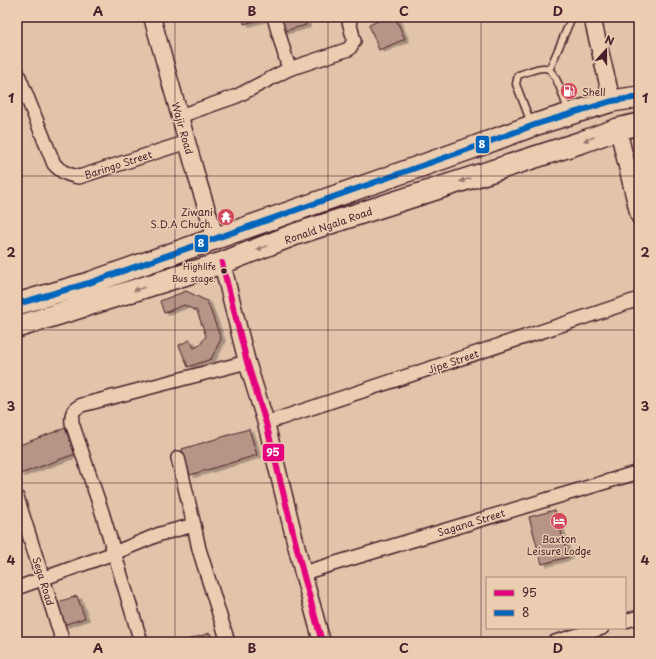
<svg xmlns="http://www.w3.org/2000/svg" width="656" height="659" viewBox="0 0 656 659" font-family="'Playpen Sans',sans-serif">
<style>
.building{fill:#b79586;stroke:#4a1f2b;filter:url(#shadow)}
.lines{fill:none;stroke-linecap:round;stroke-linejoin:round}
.service-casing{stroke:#4a1f2b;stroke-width:9}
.minor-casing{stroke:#4a1f2b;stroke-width:16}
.tertiary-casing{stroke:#4a1f2b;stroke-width:19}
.trunk-casing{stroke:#4a1f2b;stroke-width:24}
.service{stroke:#ebceb2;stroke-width:6}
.minor{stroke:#ebceb2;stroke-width:13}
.tertiary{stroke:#ebceb2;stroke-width:16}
.trunk{stroke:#ebceb2;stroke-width:21}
.bus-1-casing{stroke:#ebceb2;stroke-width:9}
.bus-2-casing{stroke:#ebceb2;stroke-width:9}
.bus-1{stroke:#e5007d;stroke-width:6}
.bus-2{stroke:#0065bd;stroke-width:6}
.oneway{fill:#9a766e}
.grid{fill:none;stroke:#4a1f2b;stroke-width:1;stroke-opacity:0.55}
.bus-dot{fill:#4a1f2b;stroke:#ebceb2;stroke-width:1.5}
.labels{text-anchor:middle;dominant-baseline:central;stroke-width:3;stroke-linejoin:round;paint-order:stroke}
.bus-label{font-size:9px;fill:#4a1f2b;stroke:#ebceb2;text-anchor:end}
.poi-label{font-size:10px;fill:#4a1f2b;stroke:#ebceb2;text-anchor:start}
.street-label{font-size:10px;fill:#4a1f2b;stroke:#ebceb2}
.line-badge{stroke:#ebceb2;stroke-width:1.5}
.badge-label{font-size:11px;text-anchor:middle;font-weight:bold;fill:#fff}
.neatline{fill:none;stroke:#4a1f2b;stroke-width:1.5}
.grid-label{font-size:13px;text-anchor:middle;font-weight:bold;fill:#4a1f2b}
</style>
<defs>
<filter id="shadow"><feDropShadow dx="4.5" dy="2.5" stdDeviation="0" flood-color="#0004"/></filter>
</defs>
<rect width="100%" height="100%" fill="#e1c4aa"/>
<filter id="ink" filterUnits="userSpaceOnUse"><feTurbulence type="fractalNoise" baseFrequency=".025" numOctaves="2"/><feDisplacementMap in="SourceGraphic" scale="8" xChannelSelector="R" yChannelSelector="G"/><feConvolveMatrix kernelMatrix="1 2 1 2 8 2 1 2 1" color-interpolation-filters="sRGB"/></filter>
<g filter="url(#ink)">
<path class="building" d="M243,17H266V18L244,24Z
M277,17H304L306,25L281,32Z
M387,17H395L405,39L379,50L369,25Z
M186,291L207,301L221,339L211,359L188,367L179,345L190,340L194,348L200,345L206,336L197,311L184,305L164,313L160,301Z
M65,428L75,454L20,474L17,466V446Z
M249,429L257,455L190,475L182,449Z
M555,510L568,557L542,564L529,517Z
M77,596L85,618L63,625L55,603Z
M210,633L213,642H180Z"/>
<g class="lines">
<defs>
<path id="service" d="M550,68L572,17
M531,123L516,84L518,75C526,73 537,67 545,68C556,68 564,101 568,110"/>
<path id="minor" d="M289,69L349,49L354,41L348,17
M17,72L54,164C61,172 68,175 79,177L187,142
M180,116L237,96L289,69L274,17
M266,423L639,299
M178,458L194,525
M17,497L63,642
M303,573L639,472
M17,588L114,553L160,534L194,525L199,549L228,642
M625,621L639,617
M141,642L102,512L72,423C71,413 73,409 82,405L247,362
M555,642L602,628"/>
<path id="tertiary" d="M152,17L198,181L216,239
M592,17L612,101
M618,129L639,216
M222,263L247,362L266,423L303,573L322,642"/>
<path id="trunk" d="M17,304L89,283L472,148L537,124L612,101L639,97
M17,327L222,263L296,234L582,142L618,129L639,124"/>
</defs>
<use href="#service" class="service-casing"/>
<use href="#minor" class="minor-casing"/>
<use href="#tertiary" class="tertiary-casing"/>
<use href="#trunk" class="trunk-casing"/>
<use href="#service" class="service"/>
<use href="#minor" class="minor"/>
<use href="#tertiary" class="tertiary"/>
<use href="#trunk" class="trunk"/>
<defs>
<path id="bus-1" d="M222,263L247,362L266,423L303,573L322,642"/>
<path id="bus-2" d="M17,304L89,283L472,148L537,124L612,101L639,97"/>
</defs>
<use href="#bus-1" class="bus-1-casing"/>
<use href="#bus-2" class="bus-2-casing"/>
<use href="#bus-1" class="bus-1"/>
<use href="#bus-2" class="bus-2"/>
</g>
<defs><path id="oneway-solid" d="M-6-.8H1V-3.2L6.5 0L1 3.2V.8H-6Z"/></defs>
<g class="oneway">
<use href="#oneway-solid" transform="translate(589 139) rotate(160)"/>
<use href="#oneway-solid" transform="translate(465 180) rotate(162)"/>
<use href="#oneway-solid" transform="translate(262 248) rotate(159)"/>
<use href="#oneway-solid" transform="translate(139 289) rotate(163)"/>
</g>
</g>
<path class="grid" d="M175,17V642M328,17V642M481,17V642M17,176H639M17,330H639M17,483H639"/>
<defs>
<symbol id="fuel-disc" viewBox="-11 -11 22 22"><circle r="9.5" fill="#d1495b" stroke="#ebceb2"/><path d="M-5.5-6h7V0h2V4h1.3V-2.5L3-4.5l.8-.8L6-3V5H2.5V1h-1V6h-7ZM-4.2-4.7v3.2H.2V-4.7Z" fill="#fff"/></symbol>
<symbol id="temple-disc" viewBox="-11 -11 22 22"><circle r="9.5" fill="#d1495b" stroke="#ebceb2"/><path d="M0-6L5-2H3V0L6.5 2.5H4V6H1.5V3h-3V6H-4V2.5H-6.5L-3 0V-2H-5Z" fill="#fff"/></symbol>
<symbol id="hotel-disc" viewBox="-11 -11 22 22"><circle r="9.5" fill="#d1495b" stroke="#ebceb2"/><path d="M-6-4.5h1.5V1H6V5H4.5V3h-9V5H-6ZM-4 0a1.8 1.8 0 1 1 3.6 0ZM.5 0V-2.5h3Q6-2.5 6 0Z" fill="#fff"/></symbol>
</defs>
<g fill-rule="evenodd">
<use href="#fuel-disc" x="559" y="81" width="20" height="20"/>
<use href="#temple-disc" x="216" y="207" width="20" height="20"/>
<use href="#hotel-disc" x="549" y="511" width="20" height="20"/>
</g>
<circle class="bus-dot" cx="224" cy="271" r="3.5"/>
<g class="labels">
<g class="bus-label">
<text x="216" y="266">Highlife<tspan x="216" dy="12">Bus stage.</tspan></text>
</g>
<g class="poi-label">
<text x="582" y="91">Shell</text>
<text x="213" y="211" text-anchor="end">Ziwani<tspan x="213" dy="12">S.D.A Chuch.</tspan></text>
<text x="559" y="538" text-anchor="middle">Baxton<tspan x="559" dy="12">Leisure Lodge</tspan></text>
</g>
<g class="street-label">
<text transform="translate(183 128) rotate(74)">Wajir Road</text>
<text transform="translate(118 164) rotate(-18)">Baringo Street</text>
<text transform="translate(328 225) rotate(-19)">Ronald Ngala Road</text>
<text transform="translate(453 361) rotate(-19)">Jipe Street</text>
<text transform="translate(471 522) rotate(-17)">Sagana Street</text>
<text transform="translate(44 581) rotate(73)">Sega Road</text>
</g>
</g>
<g class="line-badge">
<rect x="475" y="135" width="15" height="19" rx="4" fill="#0065bd"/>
<rect x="194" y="234" width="15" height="19" rx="4" fill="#0065bd"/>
<rect x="262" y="443" width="23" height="19" rx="4" fill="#e5007d"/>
</g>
<g class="badge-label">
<text x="482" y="148">8</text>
<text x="201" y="247">8</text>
<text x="273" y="456">95</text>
</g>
<rect width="656" height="659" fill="none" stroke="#ebceb2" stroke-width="44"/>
<rect x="486" y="577" width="140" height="52" fill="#ebceb2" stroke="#ab887c"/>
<rect x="494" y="590" width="20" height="6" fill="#e5007d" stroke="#ab887c"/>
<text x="522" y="597" font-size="12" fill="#4a1f2b">95</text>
<rect x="494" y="610" width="20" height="6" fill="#0065bd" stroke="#ab887c"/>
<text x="522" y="617" font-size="12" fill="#4a1f2b">8</text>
<g transform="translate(606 50) rotate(21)" stroke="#ebceb2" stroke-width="3" paint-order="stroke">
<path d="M0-3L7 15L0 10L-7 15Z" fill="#4a1f2b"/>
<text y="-6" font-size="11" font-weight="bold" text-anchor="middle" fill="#4a1f2b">N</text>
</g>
<rect x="22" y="22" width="612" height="615" class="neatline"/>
<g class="grid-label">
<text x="98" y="16">A</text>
<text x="252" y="16">B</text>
<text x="404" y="16">C</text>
<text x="558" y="16">D</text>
<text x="11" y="103">1</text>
<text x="645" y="103">1</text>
<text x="11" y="257">2</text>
<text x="645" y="257">2</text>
<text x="11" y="411">3</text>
<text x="645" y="411">3</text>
<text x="11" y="565">4</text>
<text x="645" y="565">4</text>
<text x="98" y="653">A</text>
<text x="252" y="653">B</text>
<text x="404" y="653">C</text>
<text x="558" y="653">D</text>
</g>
</svg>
